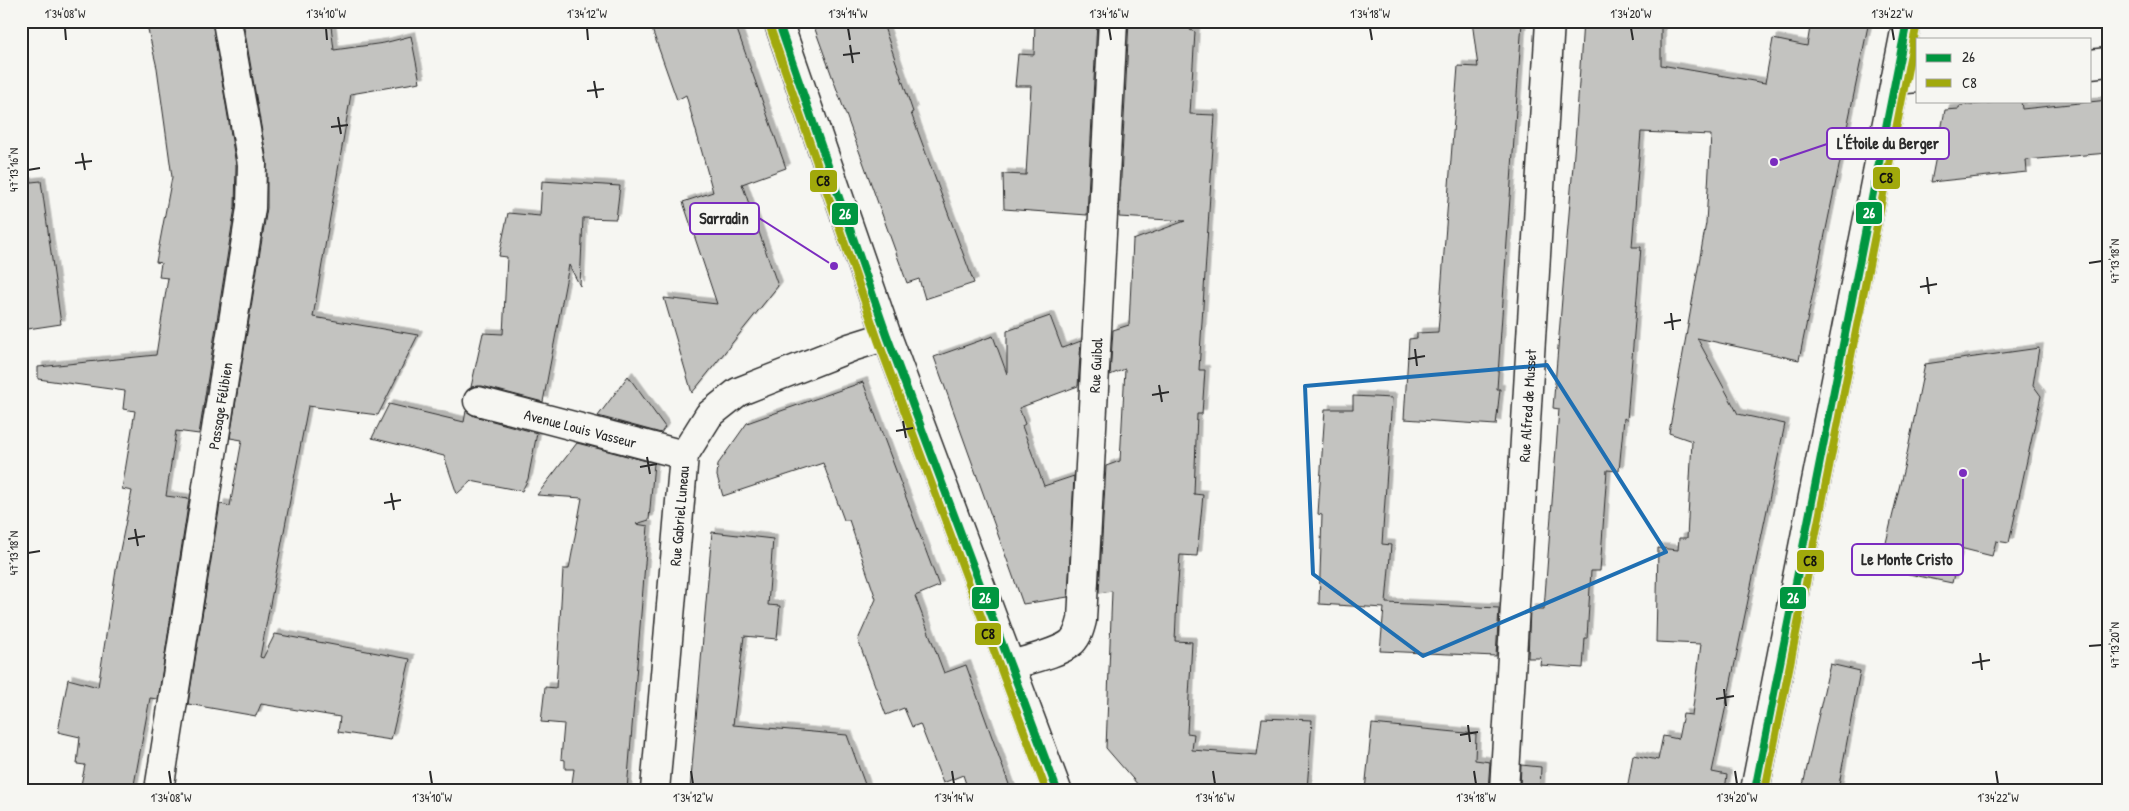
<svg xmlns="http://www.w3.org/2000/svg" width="2129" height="811" viewBox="0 0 2129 811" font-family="'Patrick Hand',sans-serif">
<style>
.building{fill:#c3c3c0;stroke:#2b2b2b;filter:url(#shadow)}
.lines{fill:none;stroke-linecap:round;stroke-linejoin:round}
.minor-casing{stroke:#2b2b2b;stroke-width:31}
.major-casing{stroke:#2b2b2b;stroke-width:31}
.minor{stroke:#f6f6f2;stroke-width:28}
.major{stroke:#f6f6f2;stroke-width:28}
.bus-1-casing{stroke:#f6f6f2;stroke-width:11}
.bus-2-casing{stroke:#f6f6f2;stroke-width:11}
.bus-1{stroke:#009640;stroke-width:8}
.bus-2{stroke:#a1a90b;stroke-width:8}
.marked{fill:none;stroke:#1f6fb2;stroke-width:4;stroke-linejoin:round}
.ticks{fill:none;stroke:#2b2b2b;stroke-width:2}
.labels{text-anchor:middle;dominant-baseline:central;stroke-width:4;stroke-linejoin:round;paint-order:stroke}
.street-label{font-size:15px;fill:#2b2b2b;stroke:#f6f6f2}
.leader{fill:none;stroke:#7b2cbf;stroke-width:2}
.callout-dot{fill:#7b2cbf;stroke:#f6f6f2;stroke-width:2}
.callout{fill:#f6f6f2;stroke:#7b2cbf;stroke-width:2}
.callout-label{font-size:16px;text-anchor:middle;font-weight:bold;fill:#2b2b2b}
.line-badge{stroke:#f6f6f2;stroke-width:2}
.badge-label{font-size:14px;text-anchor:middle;font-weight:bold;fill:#fff}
.pale-badge-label{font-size:14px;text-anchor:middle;font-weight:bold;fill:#111}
.neatline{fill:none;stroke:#2b2b2b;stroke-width:2}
.ticks-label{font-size:12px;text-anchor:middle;fill:#2b2b2b}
</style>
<defs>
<filter id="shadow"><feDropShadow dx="4.5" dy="-4.5" stdDeviation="0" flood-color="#0004"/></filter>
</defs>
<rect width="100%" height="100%" fill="#f6f6f2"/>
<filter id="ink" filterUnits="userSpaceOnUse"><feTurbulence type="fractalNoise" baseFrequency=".02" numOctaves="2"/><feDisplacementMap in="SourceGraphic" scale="10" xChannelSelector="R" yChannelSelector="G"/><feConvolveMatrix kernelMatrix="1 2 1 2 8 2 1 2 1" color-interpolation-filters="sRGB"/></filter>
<g filter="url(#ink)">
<path class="building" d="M146,21H212L236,165L235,207L199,434L176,431L166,496L189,499L158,699L150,698L133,790H80L85,765L77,764L80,737L58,732L68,679L98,687L116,570L132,491L122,489L135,411L123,409L125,391L38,379V367L156,355L168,278L159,277L161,263L156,262L172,177L157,68Z
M243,21H324V27L331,26L334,50L384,43L411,36L420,82L351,94L313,317L418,335L378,415L308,406L260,657L263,658L275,634L410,659L391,740L338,732L340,717L261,704L256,716L188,704L220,504L230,506L242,440L230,438L267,208V161Z
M649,21H734L786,168L742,184L778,286L692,393L664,298L717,304L683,202L713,192L686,95L677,100Z
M812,21H882L913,112L911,113L974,283L925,299L919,279L907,283Z
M1035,21H1097L1087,215L1004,209L1003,174L1026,175L1031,86H1015L1018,54L1034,55Z
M1129,21H1191L1190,30L1195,32L1190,114L1215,115L1199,370H1205L1202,414H1197L1194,494L1203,495L1197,556L1180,555L1177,597L1175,641L1192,642L1187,733L1194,734L1192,750L1257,755L1262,718L1312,720L1307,790H1171L1139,786L1106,748L1112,591L1099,593L1106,466L1120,461L1125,369L1110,375L1113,330L1129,325L1133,240L1185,221L1119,217Z
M1472,21H1522L1497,389H1500L1496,425L1404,419L1409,339L1417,338V333L1438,332L1458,66L1478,67Z
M1583,21H1661V65L1765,83L1773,39L1807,46L1811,21H1869L1799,360L1697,338L1738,414L1785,424L1712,772L1727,775L1725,790H1627L1633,755L1658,760L1663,736L1678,739L1683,714L1692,715L1701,644L1656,642L1658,548L1678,550L1679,538H1687L1692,441L1669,433L1706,223L1711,135L1641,132L1632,247H1641L1627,420L1624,418L1619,471L1607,470L1600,571H1591L1587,638H1585L1583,668L1540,665L1541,658H1528L1530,609H1544L1559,409L1553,408L1576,129Z
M2108,100V153L2026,160L2027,172L1931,182L1945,110L1959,109L1960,106L2007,101H2021L2022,109Z
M41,181L61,324L21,330V183Z
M542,181L620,186L616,219L583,218L580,286L569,265L543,402L482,386L471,387L483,333L503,334L507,257L499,256L508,213L540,216Z
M1050,316L1062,348L1081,341L1078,386L1019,408L1025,424L1022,426L1044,486L1074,476L1068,597L1023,604L934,357L993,336L1007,374V331Z
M2039,348L2033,385L2041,396L2009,543L1996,541L1992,556L1960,548L1952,583L1880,568L1906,459L1925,364Z
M628,376L665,427L661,433L598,416Z
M863,382L939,586L915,596L944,673L966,665L1011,790H968L963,775L943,783L920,724L912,727L904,708L886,715L858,640L876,599L849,520H844L823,463L723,496L717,476L718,464L747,423Z
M1353,396L1392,398L1382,544L1391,545L1386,603L1499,608L1496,656L1380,651L1384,608L1319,604L1322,515L1318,514L1325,409H1353Z
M389,404L464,422L466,411L474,416L537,433L528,479L522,491L471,481L457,494L444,456L372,438Z
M577,443L654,463L649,520L636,524L648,526L627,790H571L574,769H565V760L561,759L564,724L541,722L545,687L556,688L563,569H569L582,498L537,495Z
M712,532L773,539L768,605L780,606L777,639L744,636L733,725L847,735L867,790H690Z
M1830,664L1860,671L1838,790H1802Z
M1372,724L1476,734L1475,760L1490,762L1488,790H1365Z
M1521,765L1541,767L1540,790H1520Z"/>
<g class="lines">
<defs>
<g id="minor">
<path d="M2090,64L2108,62"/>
<path d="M1895,80L1918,78"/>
<path id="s1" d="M478,401L684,455"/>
<path id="s2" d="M1011,665C1027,660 1060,653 1072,642C1078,636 1080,628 1082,620L1113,21"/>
<path id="s3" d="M159,790L251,208L252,164L227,21"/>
<path id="s4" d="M655,790L684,455L709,415L738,392L852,347L887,336"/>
<path id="s5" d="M1504,790L1550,21"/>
</g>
<path id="major" d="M778,21L887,336L1057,790
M1755,790L1907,21"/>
</defs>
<use href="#minor" class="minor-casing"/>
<use href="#major" class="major-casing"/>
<use href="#minor" class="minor"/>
<use href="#major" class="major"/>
<defs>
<path id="bus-1" d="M778,21L887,336L1057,790
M1755,790L1907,21"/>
<path id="bus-2" d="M769,24L878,340L1046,790
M1765,790L1917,23"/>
</defs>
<use href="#bus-1" class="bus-1-casing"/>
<use href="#bus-2" class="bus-2-casing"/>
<use href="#bus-1" class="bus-1"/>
<use href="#bus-2" class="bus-2"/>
</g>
</g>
<path class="marked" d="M1547,365L1666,552L1423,656L1313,574L1305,386Z"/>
<path class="ticks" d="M65,28L66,40M326,28L327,40M587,28L588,40M848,28L850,40M1109,28L1111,40M1370,28L1372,40M1631,28L1633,40M1892,28L1894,40M850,45L853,63M843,55L860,53M594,81L597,98M587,91L604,89M338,117L341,134M331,127L348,125M82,153L85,170M75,163L92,161M28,170L40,168M2089,263L2102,261M1927,277L1929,294M1920,287L1937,284M1671,313L1673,330M1664,323L1681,320M1415,349L1417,366M1408,359L1425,356M1159,385L1162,402M1152,395L1169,392M903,421L906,438M896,431L913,428M647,457L650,474M640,467L657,464M391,493L394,510M384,503L401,500M135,529L138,546M128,539L145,536M28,553L40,551M2089,646L2102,645M1980,653L1982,670M1972,663L1990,660M1724,689L1726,706M1716,699L1734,696M1468,725L1470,742M1460,735L1478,732M169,771L171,784M430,771L432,784M691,771L693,784M952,771L954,784M1213,771L1215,784M1474,771L1476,784M1735,771L1737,784M1996,771L1998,784"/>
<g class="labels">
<g class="street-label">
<text stroke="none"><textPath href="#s2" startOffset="345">Rue Guibal</textPath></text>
<text stroke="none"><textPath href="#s3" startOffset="389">Passage Félibien</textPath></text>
<text stroke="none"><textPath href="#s5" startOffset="385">Rue Alfred de Musset</textPath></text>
<text stroke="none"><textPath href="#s1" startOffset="106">Avenue Louis Vasseur</textPath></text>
<text stroke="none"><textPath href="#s4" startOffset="275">Rue Gabriel Luneau</textPath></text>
</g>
</g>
<path class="leader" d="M1774 162L1827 144M834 266L759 218M1963 473L1963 560"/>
<g class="callout-dot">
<circle cx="1774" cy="162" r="5"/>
<circle cx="834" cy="266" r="5"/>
<circle cx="1963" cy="473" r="5"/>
</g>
<g class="callout">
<rect x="1827" y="128" width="122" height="31" rx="5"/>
<rect x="690" y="203" width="69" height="31" rx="5"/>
<rect x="1852" y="544" width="111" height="31" rx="5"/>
</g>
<g class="callout-label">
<text x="1888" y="149">L'Étoile du Berger</text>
<text x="724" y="224">Sarradin</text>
<text x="1907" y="565">Le Monte Cristo</text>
</g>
<g class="line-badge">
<rect x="1872" y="166" width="29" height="24" rx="5" fill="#a1a90b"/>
<rect x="809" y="169" width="29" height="24" rx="5" fill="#a1a90b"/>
<rect x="1855" y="201" width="28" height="24" rx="5" fill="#009640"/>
<rect x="831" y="202" width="28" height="24" rx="5" fill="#009640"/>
<rect x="1796" y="549" width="29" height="24" rx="5" fill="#a1a90b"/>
<rect x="1779" y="586" width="28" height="24" rx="5" fill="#009640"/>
<rect x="971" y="586" width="29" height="24" rx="5" fill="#009640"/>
<rect x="974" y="622" width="28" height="24" rx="5" fill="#a1a90b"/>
</g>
<g class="badge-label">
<text x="1869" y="218">26</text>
<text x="845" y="219">26</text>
<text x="1793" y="603">26</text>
<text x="985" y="603">26</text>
</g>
<g class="pale-badge-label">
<text x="1886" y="183">C8</text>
<text x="823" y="186">C8</text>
<text x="1810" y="566">C8</text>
<text x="988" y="639">C8</text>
</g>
<rect width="2129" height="811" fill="none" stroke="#f6f6f2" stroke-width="55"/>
<rect x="1916" y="38" width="175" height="65" fill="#f6f6f2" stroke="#a5a5a2"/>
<rect x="1926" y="54" width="25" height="8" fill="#009640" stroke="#a5a5a2"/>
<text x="1962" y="62" font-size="15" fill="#2b2b2b">26</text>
<rect x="1926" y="79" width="25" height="8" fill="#a1a90b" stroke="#a5a5a2"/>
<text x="1962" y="88" font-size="15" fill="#2b2b2b">C8</text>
<rect x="28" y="28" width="2074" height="756" class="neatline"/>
<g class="ticks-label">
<text x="65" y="18">1°34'08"W</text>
<text x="326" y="18">1°34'10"W</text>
<text x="587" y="18">1°34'12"W</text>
<text x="848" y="18">1°34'14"W</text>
<text x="1109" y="18">1°34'16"W</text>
<text x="1370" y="18">1°34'18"W</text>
<text x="1631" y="18">1°34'20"W</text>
<text x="1892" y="18">1°34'22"W</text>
<text transform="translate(14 170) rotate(-90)" y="4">47°13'16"N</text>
<text transform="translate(2115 261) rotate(-90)" y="4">47°13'18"N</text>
<text transform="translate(14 553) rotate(-90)" y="4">47°13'18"N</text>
<text transform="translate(2115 645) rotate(-90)" y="4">47°13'20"N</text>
<text x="171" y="802">1°34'08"W</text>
<text x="432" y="802">1°34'10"W</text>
<text x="693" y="802">1°34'12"W</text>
<text x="954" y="802">1°34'14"W</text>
<text x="1215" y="802">1°34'16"W</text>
<text x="1476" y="802">1°34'18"W</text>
<text x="1737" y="802">1°34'20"W</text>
<text x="1998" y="802">1°34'22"W</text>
</g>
</svg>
